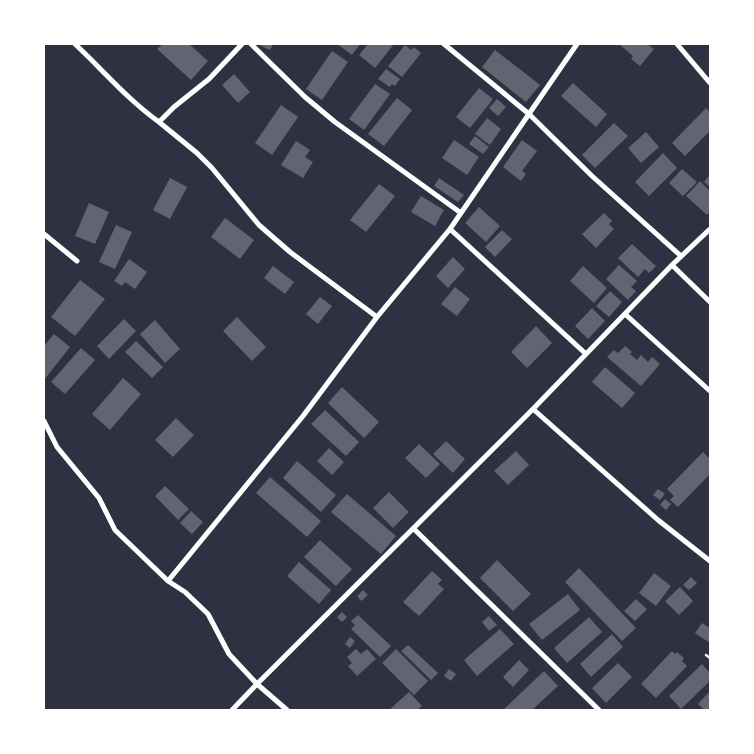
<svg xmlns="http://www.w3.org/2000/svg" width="754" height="754" viewBox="0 0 754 754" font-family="'Noto Sans',sans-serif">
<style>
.building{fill:#626471}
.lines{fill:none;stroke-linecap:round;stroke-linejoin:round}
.service{stroke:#fff;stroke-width:2.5}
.minor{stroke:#fff;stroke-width:5}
</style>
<rect width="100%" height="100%" fill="#2d3142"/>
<path class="building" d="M163,44H189L208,61L191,80L157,49Z
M257,44H273L270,50Z
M337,44H360L352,55Z
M368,44H394L375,68L359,55Z
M614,44L645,45L647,44L654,49L640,66L631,59L633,56L619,44L617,46Z
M405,45L411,50L414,47L421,53L402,77L388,66Z
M495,50L540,85L526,102L482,67Z
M332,51L348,62L322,100L306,89Z
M386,69L400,79L395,86L392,84L390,87L378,79Z
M234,74L250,92L238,103L222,85Z
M573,83L607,114L596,127L561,96Z
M375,84L390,94L364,130L349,119Z
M479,88L493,99L470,128L456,117Z
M397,98L412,110L384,146L368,134Z
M497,99L506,107L498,116L489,108Z
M281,105L298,117L272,155L255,143Z
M706,108L710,112V131L685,156L672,143Z
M487,118L501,129L490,145L475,134Z
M614,123L628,136L595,168L582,155Z
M646,132L659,147L641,163L628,148Z
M475,136L489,147L483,154L469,144Z
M454,140L479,157L467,175L442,158Z
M522,140L537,151L522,171L526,174L521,181L503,167Z
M296,141L310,150L305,157L313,162L303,178L281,165Z
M663,153L677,168L649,196L635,182Z
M682,169L697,182L683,196L669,183Z
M710,175V187L704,182Z
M170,178L187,187L170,219L153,210Z
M439,178L464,195L458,202L434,186Z
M700,181L710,191V212L707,215L686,196Z
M379,184L395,196L366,232L350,220Z
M421,196L444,210L435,226L411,212Z
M89,203L109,212L95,244L75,236Z
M479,207L500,226L486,242L465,223Z
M604,213L612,221L609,224L614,229L596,248L582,234Z
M225,218L254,240L240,259L211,237Z
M116,225L132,232L115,269L99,262Z
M502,230L512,239L495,257L485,247Z
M632,244L656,266L649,273L645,269L638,277L618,258Z
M453,257L465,269L448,288L436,276Z
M129,259L147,272L135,289L125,282L122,286L114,281Z
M619,265L637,281L631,287L636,291L628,300L606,279Z
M273,266L294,282L285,294L264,278Z
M583,266L607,288L594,303L570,281Z
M80,280L105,299L75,336L51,317Z
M455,287L470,299L457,316L441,304Z
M610,291L622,302L609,317L596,306Z
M320,297L332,306L318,324L306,314Z
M592,308L605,321L588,339L575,326Z
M237,317L266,347L252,361L223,331Z
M124,319L136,331L109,359L97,346Z
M155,320L180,349L165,363L140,334Z
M536,326L552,343L527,368L511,352Z
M54,334L70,347L44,380V346Z
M136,341L163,367L152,378L125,352Z
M625,346L632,352L630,354L637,360L641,355L648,362L652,357L660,364L641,386L607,357L614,350L618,353Z
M81,348L95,360L65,394L51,382Z
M605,367L635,393L622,408L592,382Z
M123,378L141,394L110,430L92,414Z
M342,387L379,422L364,438L328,403Z
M325,410L359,442L346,456L311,424Z
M176,418L194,435L173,457L155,440Z
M446,441L465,459L453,473L433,454Z
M419,444L440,464L426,478L405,458Z
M329,448L344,462L332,475L317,461Z
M516,451L529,465L508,485L494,471Z
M703,452L710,459V474L678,507L670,500L674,496L667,489Z
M297,461L336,495L321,512L283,478Z
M270,477L321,521L307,537L256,493Z
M165,486L189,509L178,520L155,496Z
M658,489L665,494L660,500L653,495Z
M389,492L409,512L393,528L373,508Z
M347,494L396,536L381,554L331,512Z
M665,499L671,504L666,510L660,505Z
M191,511L203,522L192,534L180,523Z
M320,540L352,569L336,586L304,557Z
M497,560L531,594L513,611L480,578Z
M299,562L331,590L319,604L287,576Z
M579,568L636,628L622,641L565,582Z
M432,571L442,580L438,584L444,589L419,616L403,602Z
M654,573L671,586L656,606L639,593Z
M691,577L697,583L689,590L683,585Z
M680,587L693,601L679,615L665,601Z
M363,590L368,595L361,601L357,596Z
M568,594L580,610L542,640L529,624Z
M636,599L647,609L635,621L624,611Z
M342,612L347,617L342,622L337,617Z
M358,615L391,646L380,657L351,629L355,625L351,621Z
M489,616L497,625L489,631L482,622Z
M589,617L602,632L567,663L554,648Z
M702,623L710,628V643L695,633Z
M500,629L514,644L477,676L464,660Z
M612,634L623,647L591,677L580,664Z
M350,637L355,641L350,648L345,644Z
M408,645L438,673L431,680L401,651Z
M356,649L361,654L367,649L376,659L357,676L348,666L352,663L347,657Z
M396,649L428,681L414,695L382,663Z
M672,651L675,654L677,652L684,658L682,661L687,666L656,698L641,684Z
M519,660L529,670L513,687L503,677Z
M618,663L632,677L606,703L592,688Z
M702,664L710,673V681L681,709L669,696Z
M449,669L456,674L451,681L444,676Z
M544,671L558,686L532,710H503Z
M710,691V710H704L698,704Z
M409,692L422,706L417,710H389Z"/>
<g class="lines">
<path class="service" d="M706,655L710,658"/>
<path class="minor" d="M75,44C103,70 128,100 159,122L174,107L209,79L242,44
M251,44L305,97L335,122L461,213
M444,44L529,114L592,176L681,256
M677,44L710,83
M159,122L197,153L212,168L259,225L290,252L377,317
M450,229L586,354
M710,229L672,265L533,409L658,520L710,561
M44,234L77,261
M672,265L710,302
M625,314L710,391
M533,409L257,684L229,654L208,614L185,592L168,581L303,416L377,317L450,229L577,44
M44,421L57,447L99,498L115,530L168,581
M414,529L599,710
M232,710L257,684L287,710"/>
</g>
<rect width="754" height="754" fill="none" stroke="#ffffff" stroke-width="90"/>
</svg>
